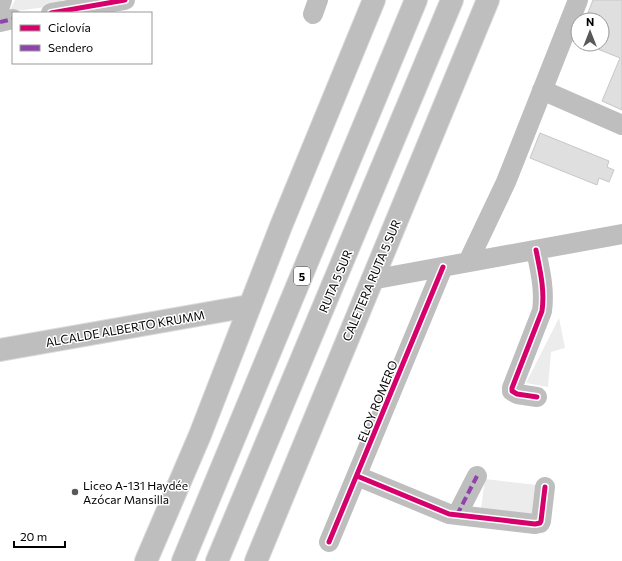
<svg xmlns="http://www.w3.org/2000/svg" width="622" height="561" viewBox="0 0 622 561" font-family="Commissioner,sans-serif">
<style>
.green{fill:#ececec}
.building{fill:#dfdfdf;stroke:#c7c7c7}
.lines{fill:none;stroke-linecap:round;stroke-linejoin:round}
.major-casing{stroke:#dbdbdb;stroke-width:24}
.highway-casing{stroke:#dbdbdb;stroke-width:24}
.minor{stroke:#bebebe;stroke-width:20}
.major{stroke:#bebebe;stroke-width:22}
.highway{stroke:#bebebe;stroke-width:22}
.quiet{stroke:#8e44ad;stroke-width:4;stroke-dasharray:8 4;stroke-linecap:butt}
.cycleway-casing{stroke:#fff;stroke-width:8}
.cycleway{stroke:#d6006c;stroke-width:5}
.poi-dot{fill:#595959;stroke:#fff;stroke-width:1.5}
.labels{text-anchor:middle;dominant-baseline:central;stroke-width:3;stroke-linejoin:round;paint-order:stroke}
.shield{fill:#fff;stroke:#4c4c4c;stroke-width:1}
.shield-label{font-size:11px;font-weight:bold;fill:#000}
.street-label{font-size:12px;fill:#000;stroke:#fff}
.poi-label{font-size:12px;fill:#000;stroke:#fff;text-anchor:start}
</style>
<rect width="100%" height="100%" fill="#fff"/>
<path class="green" d="M15,0H62L60,5L9,12Z
M559,318L565,348L551,352L548,387L526,383Z
M485,479L537,485L534,516L481,509Z"/>
<path class="building" d="M593,0H622V110L602,101L620,58L585,44H602V20H585Z
M540,133L609,161L607,167L614,170L609,182L599,178L597,185L530,158Z"/>
<g class="lines">
<defs>
<path id="major" d="M0,350L249,306
M146,561L200,435L281,226L374,0
M256,561L488,0"/>
<path id="highway" d="M183,561L416,0
M217,561L452,0"/>
</defs>
<use href="#major" class="major-casing"/>
<use href="#highway" class="highway-casing"/>
<path class="minor" d="M0,6L2,0
M51,13L125,0
M313,14L318,0
M0,22L13,19
M542,90L622,125
M536,250C540,270 545,290 542,311L512,388V391L517,394L537,397
M468,262L506,182L578,0
M371,280L622,234
M357,476L449,514L535,524L540,523L541,521L545,487
M457,515L477,476
M329,542L443,267"/>
<use href="#major" class="major"/>
<use href="#highway" class="highway"/>
<path class="quiet" d="M0,22L13,19
M457,515L477,476"/>
<defs>
<path id="cycleway" d="M51,13L125,0
M536,250C540,270 545,290 542,311L512,388V391L517,394L537,397
M357,476L449,514L535,524L540,523L541,521L545,487
M329,542L443,267"/>
</defs>
<use href="#cycleway" class="cycleway-casing"/>
<use href="#cycleway" class="cycleway"/>
</g>
<circle class="poi-dot" cx="75" cy="492" r="4"/>
<g class="labels">
<rect class="shield" x="294" y="267" width="16" height="18" rx="3"/>
<g class="shield-label">
<text x="302" y="276">5</text>
</g>
<g class="street-label">
<text transform="translate(371 280) rotate(-67)">CALETERA RUTA 5 SUR</text>
<text transform="translate(335 281) rotate(-67)">RUTA 5 SUR</text>
<text transform="translate(125 328) rotate(-10)">ALCALDE ALBERTO KRUMM</text>
<text transform="translate(377 401) rotate(-68)">ELOY ROMERO</text>
</g>
<g class="poi-label">
<text x="83" y="485">Liceo A-131 Haydée<tspan x="83" dy="14">Azócar Mansilla</tspan></text>
</g>
</g>
<rect x="12" y="12" width="140" height="52" fill="#ffffff" stroke="#999999"/>
<rect x="20" y="25" width="20" height="6" fill="#d6006c" stroke="#999999"/>
<text x="48" y="32" font-size="12" fill="#000000">Ciclovía</text>
<rect x="20" y="45" width="20" height="6" fill="#8e44ad" stroke="#999999"/>
<text x="48" y="52" font-size="12" fill="#000000">Sendero</text>
<g transform="translate(590 32)"><circle r="19" fill="#ffffff" stroke="#999999"/>
<path d="M0-3L7 15L0 10L-7 15Z" fill="#595959"/>
<text y="-6" font-size="11" font-weight="bold" text-anchor="middle" fill="#000000">N</text>
</g>
<path d="M14 541v6h51v-6" fill="none" stroke="#000000" stroke-width="2"/>
<text x="20" y="541" font-size="12" fill="#000000" stroke="#ffffff" stroke-width="3" paint-order="stroke">20 m</text>
</svg>
